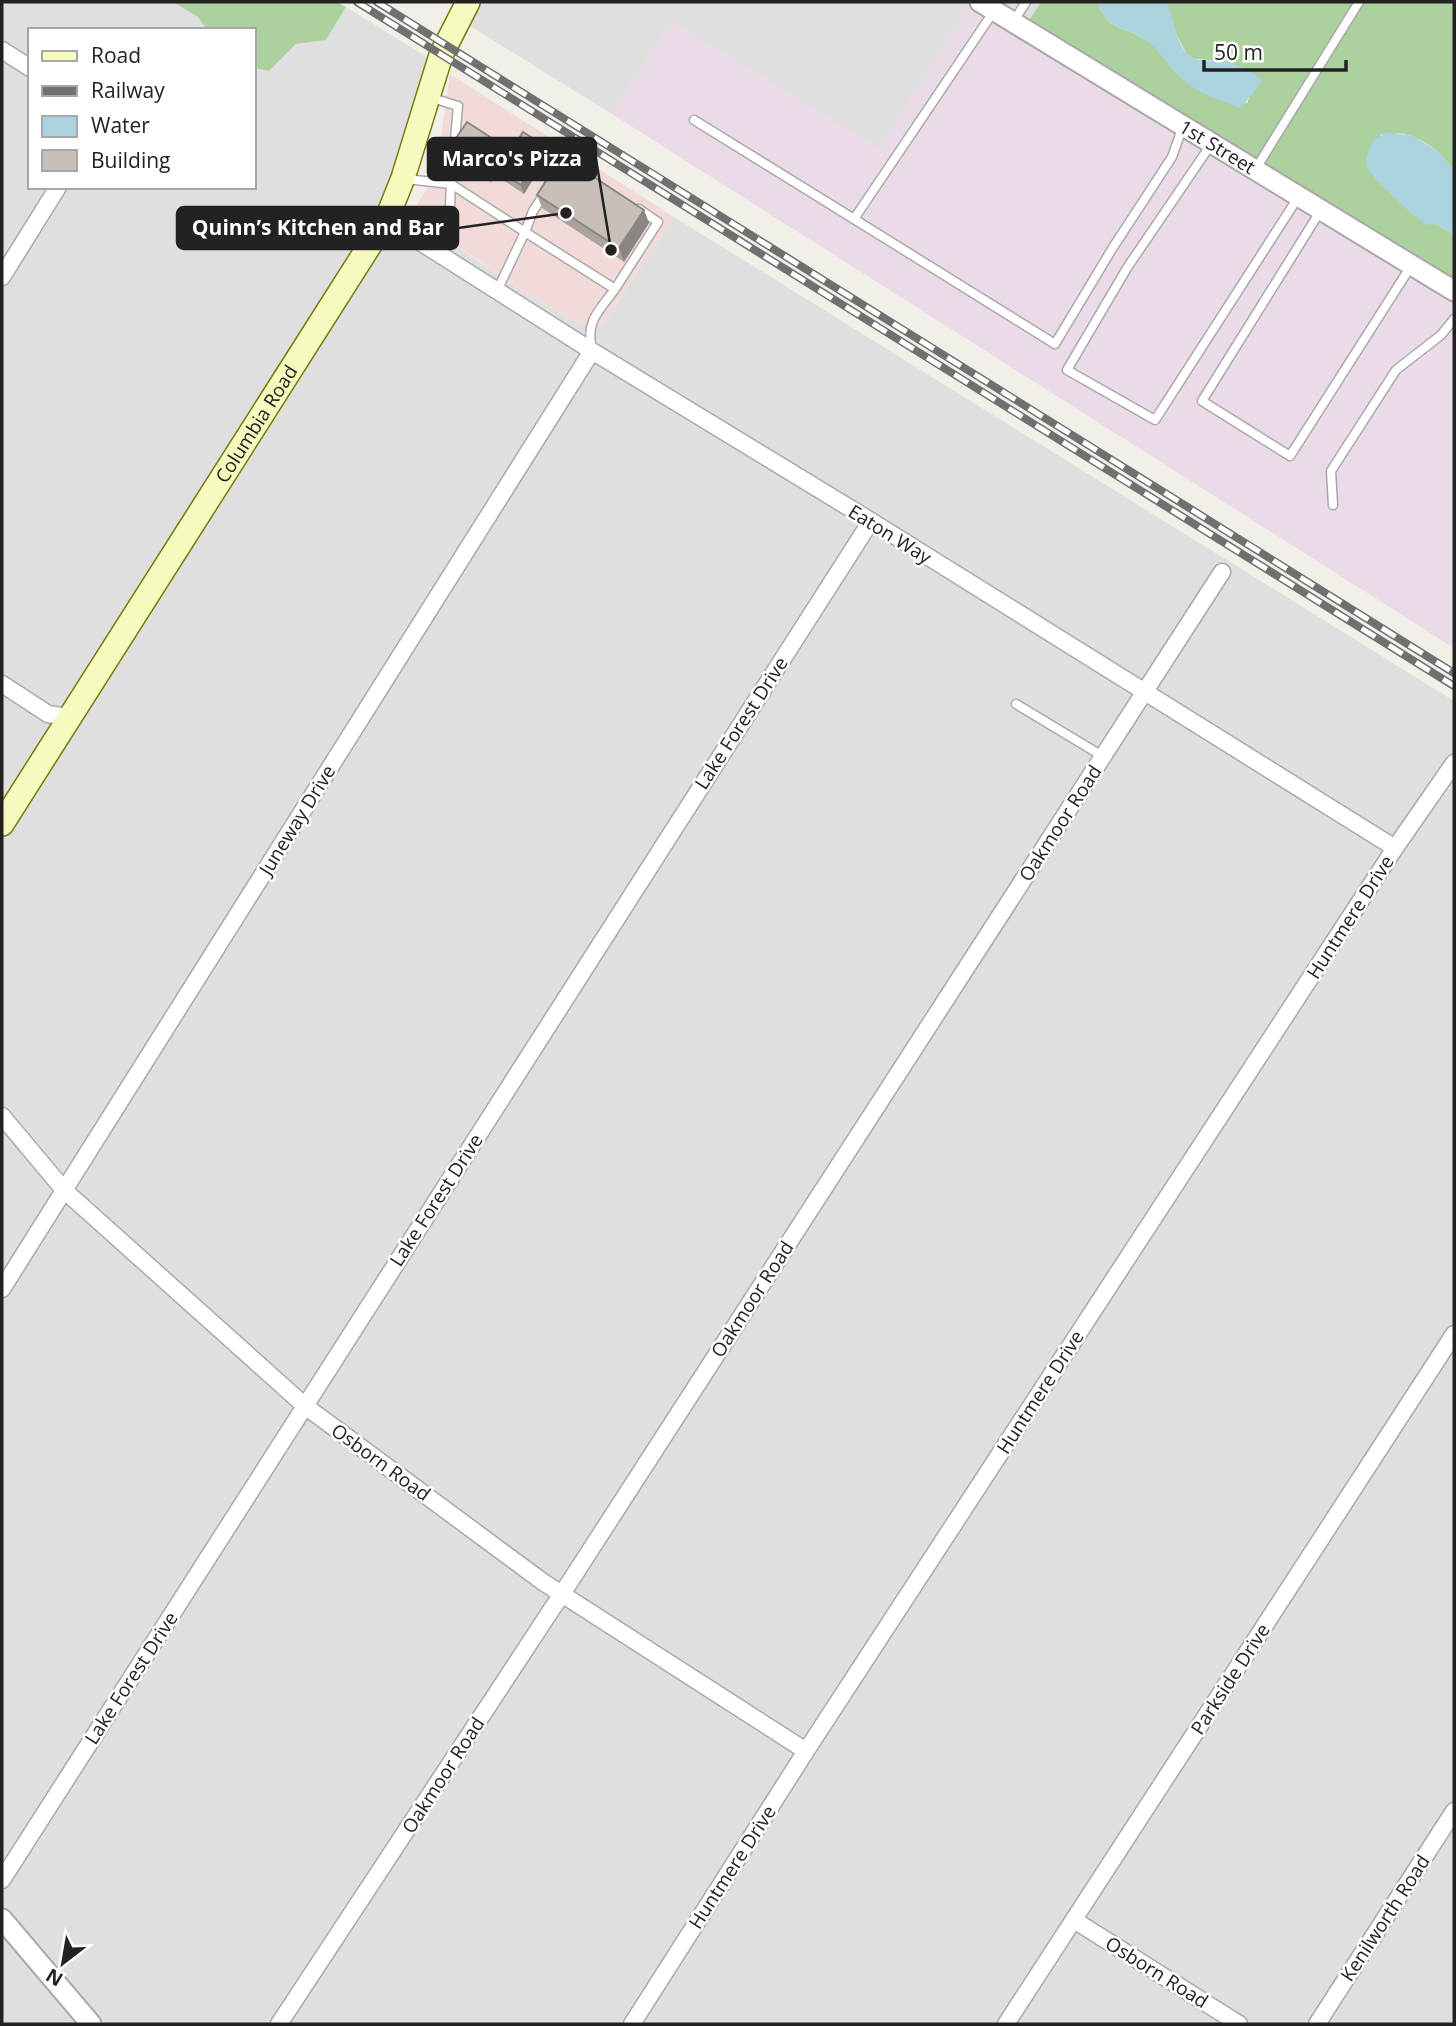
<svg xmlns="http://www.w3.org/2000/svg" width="1456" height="2026" viewBox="0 0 1456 2026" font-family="'Open Sans',sans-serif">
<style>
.residential{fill:#e0dfdf}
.commercial{fill:#f2dad9}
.industrial{fill:#ebdbe8}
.forest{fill:#add19e}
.water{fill:#aad3df}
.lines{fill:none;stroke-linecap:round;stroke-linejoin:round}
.service-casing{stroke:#a9a9a9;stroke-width:11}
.minor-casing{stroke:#a9a9a9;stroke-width:19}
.tertiary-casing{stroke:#a9a9a9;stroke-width:23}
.secondary-casing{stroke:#707d05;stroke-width:26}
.service{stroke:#fff;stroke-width:8}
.minor{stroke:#fff;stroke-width:16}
.tertiary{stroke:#fff;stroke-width:19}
.secondary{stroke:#f7fabf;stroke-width:23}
.rail-casing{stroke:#707070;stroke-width:8}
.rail{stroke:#fff;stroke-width:5;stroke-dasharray:16;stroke-linecap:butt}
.wall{fill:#aba49e}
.shaded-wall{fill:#8b8681}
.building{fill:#c7bfb8;stroke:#8b8681;stroke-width:2}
.labels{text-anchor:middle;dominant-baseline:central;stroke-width:5;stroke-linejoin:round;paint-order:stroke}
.street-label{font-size:19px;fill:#222;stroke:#fff}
.leader{fill:none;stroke:#222;stroke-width:2.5}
.callout-dot{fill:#222;stroke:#fff;stroke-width:2.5}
.callout{fill:#222;stroke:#222;stroke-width:2.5}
.callout-label{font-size:21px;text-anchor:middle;font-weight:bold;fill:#fff}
</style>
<rect width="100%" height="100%" fill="#f2efe9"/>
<path class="residential" d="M2,2H173L198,17L207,30H30V187H254V68L269,71L296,44L326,40L346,7L427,57L384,208L2,810Z
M478,2H972L880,150L672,22L612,114L465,23Z
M1000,2H1041L1029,20Z
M398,207L524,292L579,324L602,325L674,217L1454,701V2024H2V838L374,250Z"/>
<path class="commercial" d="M450,74L674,217L602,325L579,324L525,292L411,215L436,173Z"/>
<path class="industrial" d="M972,2H1000L1454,282V648L612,114L672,21L880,149Z"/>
<path class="forest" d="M173,2H337L346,7L326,40L296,44L269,71L254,68V30H207L198,17Z
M1041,2H1097C1111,34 1122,24 1146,40C1156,46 1164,58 1171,67C1192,91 1216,100 1247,103L1252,91L1257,87L1211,60L1194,59L1187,54L1177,36L1166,2H1454V172C1441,148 1408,126 1380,135L1436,224L1454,234V282L1029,20Z"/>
<path class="water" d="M1097,2H1166C1175,18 1174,39 1187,53C1197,65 1211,58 1224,61C1235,63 1255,72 1262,81L1241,108C1219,100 1196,93 1179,76C1167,65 1159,49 1146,40C1123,24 1111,34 1097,2Z
M1388,132L1413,136L1428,145L1441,154L1453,169L1454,234L1436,224L1427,225L1410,212L1377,181L1367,167L1366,159L1373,140Z"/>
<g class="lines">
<defs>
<path id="service" d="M994,11L854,219L1055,344L1112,249L1172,157L1183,126
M1013,22L1026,2
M694,120L854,219
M1212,143L1127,268L1067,370L1155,420L1299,196
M1255,170L1359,2
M406,179L451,184L458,106L429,97
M1321,210L1202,401L1290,456L1411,266
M439,254L449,228L451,184L525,232L533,211L545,193
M615,289L658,222L639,209
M497,291L525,232L615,289C600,310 585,321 592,348
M1333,505L1331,471L1396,370L1441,335L1454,319
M1016,704L1104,757"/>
<path id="minor" d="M2,50L30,68
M387,218L406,233L592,351L871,521L1395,848
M2,277L58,187
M2,684L48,714L69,717
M2,1116L64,1190L305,1406L543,1582L806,1751
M2,1289L592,351
M2,1880L871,521
M1074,1920L1239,2024
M279,2024L571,1580L1222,572
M632,2024L806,1751L1395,848L1454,763
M1006,2024L1454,1334
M1317,2024L1454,1811"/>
<g id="tertiary">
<path id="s1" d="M980,2L1454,291"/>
<path d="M2,1919L91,2024"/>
</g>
<g id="secondary">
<path id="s2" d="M2,824L387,218L403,178L441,55L468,2"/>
</g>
</defs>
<use href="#service" class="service-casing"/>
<use href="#minor" class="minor-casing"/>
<use href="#tertiary" class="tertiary-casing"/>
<use href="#secondary" class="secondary-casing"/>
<use href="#service" class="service"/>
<use href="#minor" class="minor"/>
<use href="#tertiary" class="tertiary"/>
<use href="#secondary" class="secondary"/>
<defs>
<path id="rail" d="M357,2L1454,686
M377,2L1454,673"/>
</defs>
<use href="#rail" class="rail-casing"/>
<use href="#rail" class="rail"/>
</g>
<path class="wall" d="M504,146L508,155L491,182L459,163L456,153Z
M545,146L548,155L524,194L503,180L499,171Z
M537,195L649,223L624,262L542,208Z"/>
<path class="shaded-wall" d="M504,146L508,155L491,182L488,173Z
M545,146L548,155L524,194L521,185Z
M644,210L649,223L624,262L619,248Z"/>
<path class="building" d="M467,122L504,146L488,173L456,153V138Z
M523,132L545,146L521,185L499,171Z
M562,156L644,210L619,248L537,195Z"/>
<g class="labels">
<g class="street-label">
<text stroke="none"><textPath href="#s1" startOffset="278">1st Street</textPath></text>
<text stroke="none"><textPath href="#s2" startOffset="474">Columbia Road</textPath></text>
<text transform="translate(890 534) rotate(32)">Eaton Way</text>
<text transform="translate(741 723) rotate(-57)">Lake Forest Drive</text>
<text transform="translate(297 820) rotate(-58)">Juneway Drive</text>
<text transform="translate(1060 823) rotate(-57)">Oakmoor Road</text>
<text transform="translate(1350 917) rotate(-57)">Huntmere Drive</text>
<text transform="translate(436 1200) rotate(-57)">Lake Forest Drive</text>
<text transform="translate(752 1299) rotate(-57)">Oakmoor Road</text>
<text transform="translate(1040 1392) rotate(-57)">Huntmere Drive</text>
<text transform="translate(381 1462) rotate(36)">Osborn Road</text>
<text transform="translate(131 1678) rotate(-57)">Lake Forest Drive</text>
<text transform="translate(1230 1679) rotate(-57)">Parkside Drive</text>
<text transform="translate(443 1775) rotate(-57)">Oakmoor Road</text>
<text transform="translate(732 1867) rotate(-57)">Huntmere Drive</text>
<text transform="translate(1385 1918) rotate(-57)">Kenilworth Road</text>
<text transform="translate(1157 1972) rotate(32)">Osborn Road</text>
</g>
</g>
<path class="leader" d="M611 250L596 159M566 213L458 228"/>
<g class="callout-dot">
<circle cx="611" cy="250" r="7"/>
<circle cx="566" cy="213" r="7"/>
</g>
<g class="callout">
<rect x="428" y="138" width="168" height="42" rx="7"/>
<rect x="177" y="207" width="281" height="42" rx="7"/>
</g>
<g class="callout-label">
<text x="512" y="166">Marco's Pizza</text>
<text x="318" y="235">Quinn’s Kitchen and Bar</text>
</g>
<rect width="1456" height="2026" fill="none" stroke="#222222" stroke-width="7"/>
<rect x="28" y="28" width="228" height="161" fill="#ffffff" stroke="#a7a7a7" stroke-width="2"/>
<rect x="42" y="51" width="35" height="10" fill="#f7fabf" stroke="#a7a7a7" stroke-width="2"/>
<text x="91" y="63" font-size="21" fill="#222222">Road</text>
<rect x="42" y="86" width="35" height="10" fill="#707070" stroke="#a7a7a7" stroke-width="2"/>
<text x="91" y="98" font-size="21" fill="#222222">Railway</text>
<rect x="42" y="116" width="35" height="21" fill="#aad3df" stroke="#a7a7a7" stroke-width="2"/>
<text x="91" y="133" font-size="21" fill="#222222">Water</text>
<rect x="42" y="150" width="35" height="21" fill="#c7bfb8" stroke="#a7a7a7" stroke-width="2"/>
<text x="91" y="168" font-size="21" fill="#222222">Building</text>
<g transform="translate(63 1963) rotate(211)" stroke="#ffffff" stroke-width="5" paint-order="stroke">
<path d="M0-5L12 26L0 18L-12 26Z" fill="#222222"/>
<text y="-10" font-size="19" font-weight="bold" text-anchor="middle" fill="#222222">N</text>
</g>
<path d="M1204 60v10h142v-10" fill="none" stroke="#222222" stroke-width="3.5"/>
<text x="1214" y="60" font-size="21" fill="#222222" stroke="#ffffff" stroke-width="5" paint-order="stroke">50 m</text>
</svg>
